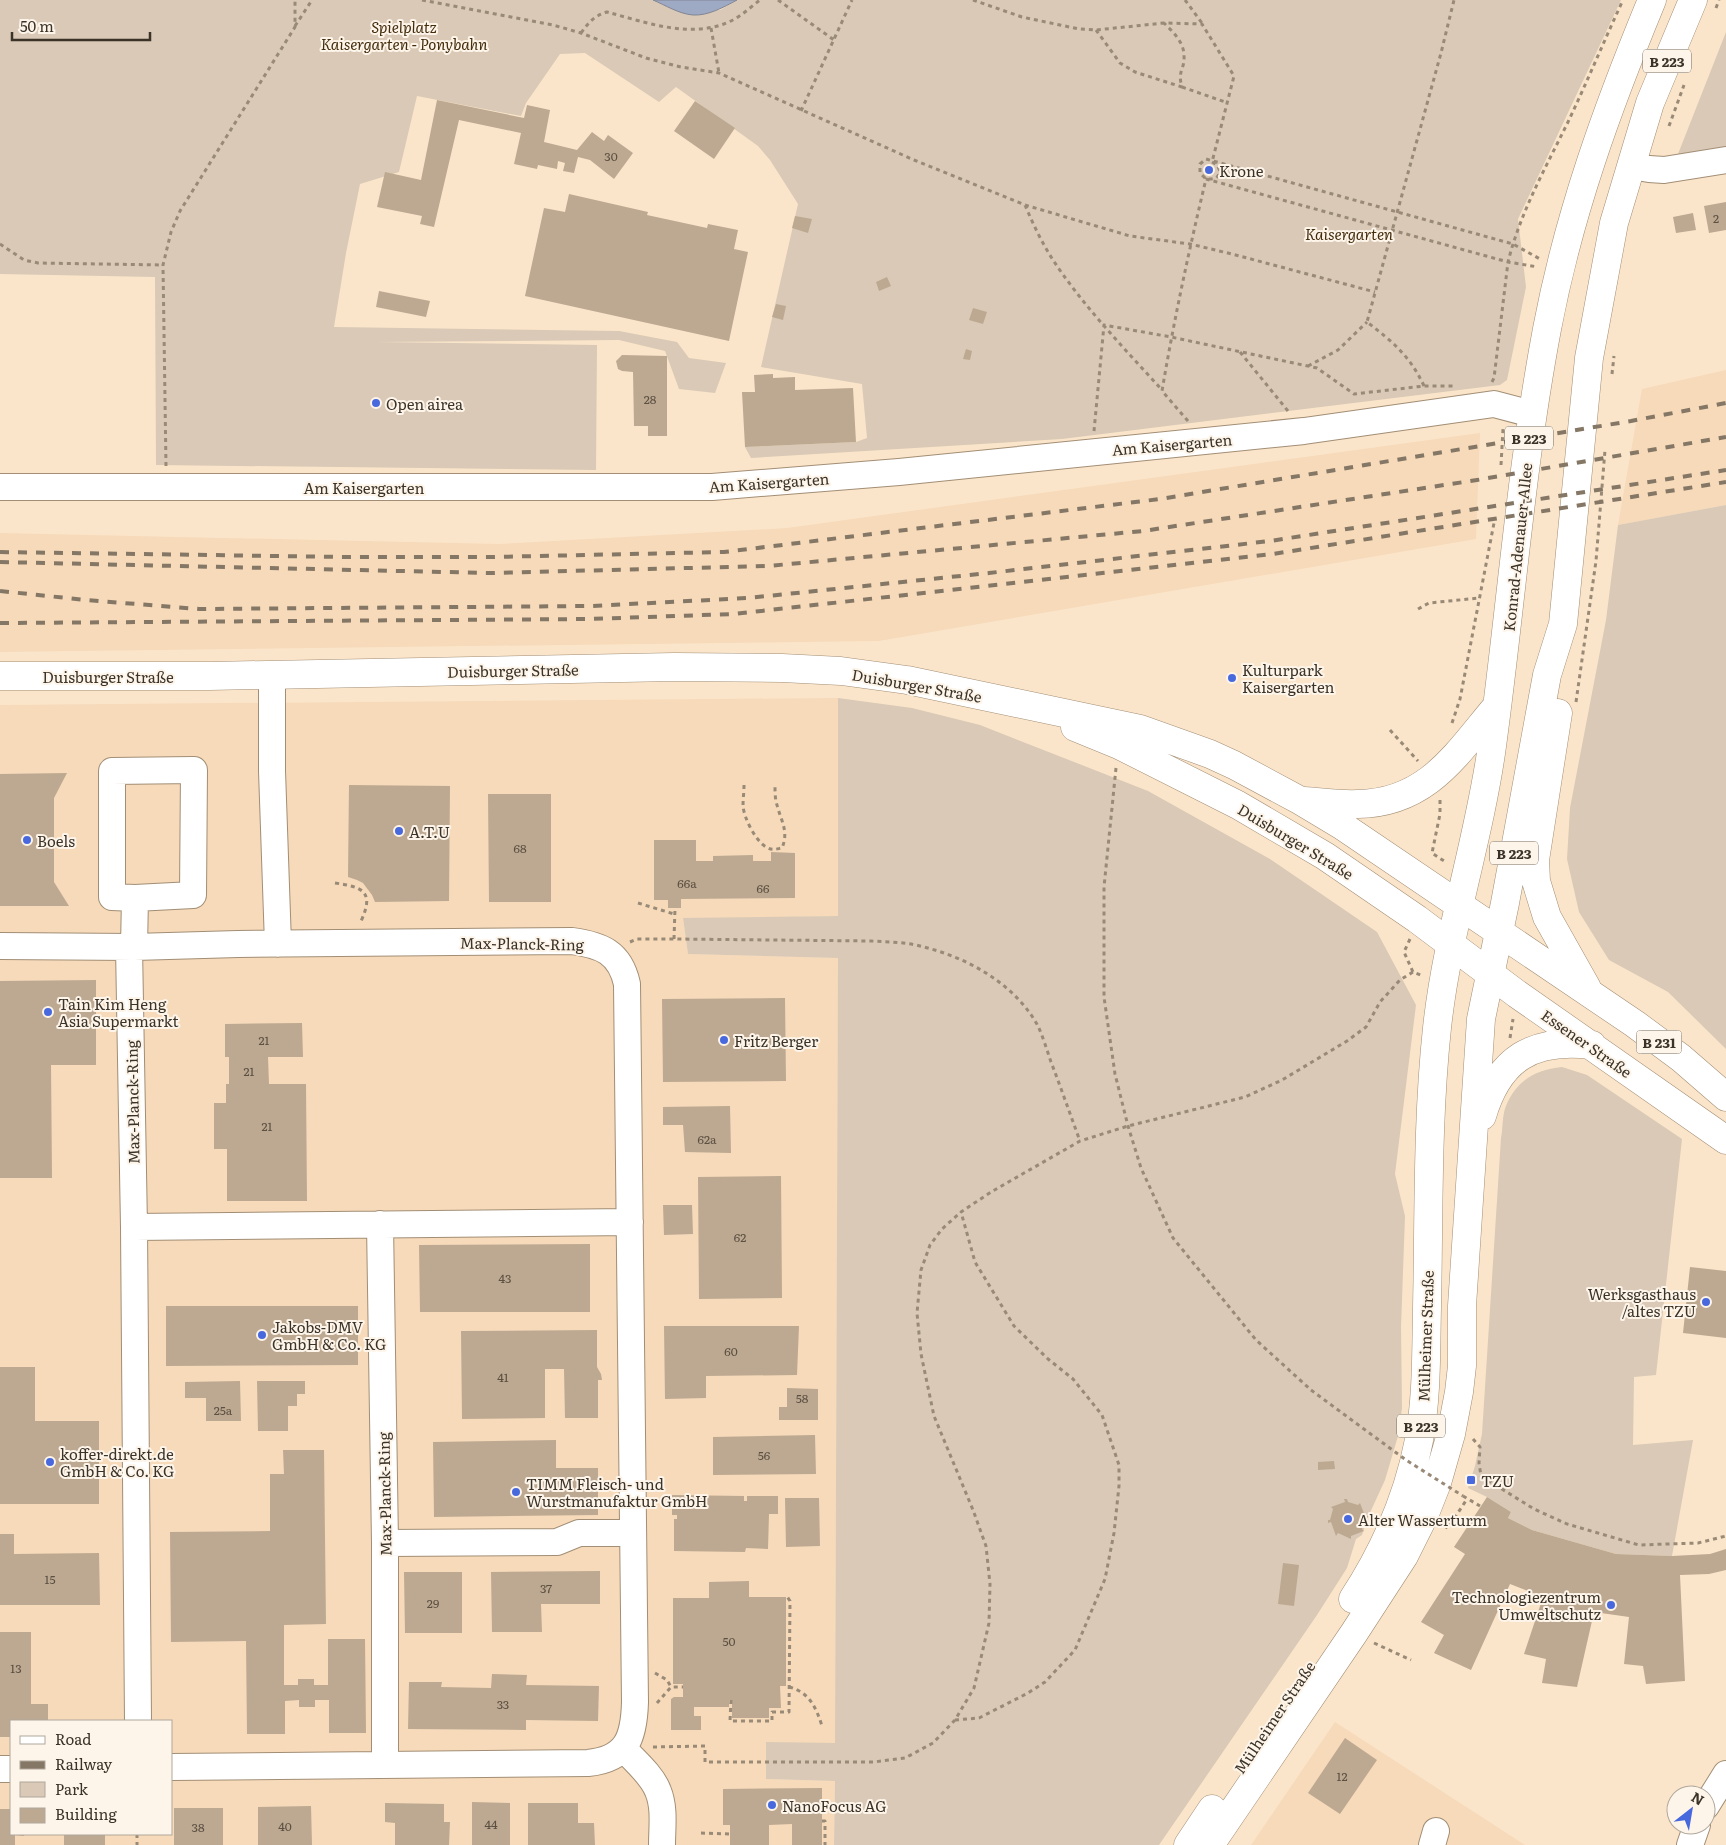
<svg xmlns="http://www.w3.org/2000/svg" width="1726" height="1845" viewBox="0 0 1726 1845" font-family="Literata,serif">
<style>
.built{fill:#f6daba;fill-rule:evenodd}
.green{fill:#d9c9b6}
.water{fill:#9ea9c4;stroke:#818695}
.building{fill:#bda991}
.lines{fill:none;stroke-linecap:round;stroke-linejoin:round}
.minor-casing{stroke:#a28e75;stroke-width:28}
.major-casing{stroke:#a28e75;stroke-width:29}
.path{stroke:#998a77;stroke-width:3;stroke-dasharray:4 4;stroke-linecap:butt}
.minor{stroke:#fff;stroke-width:26}
.major{stroke:#fff;stroke-width:28}
.rail{stroke:#857766;stroke-width:4;stroke-dasharray:9 9;stroke-linecap:butt}
.path-bridge{stroke:#998a77;stroke-width:3;stroke-dasharray:4 4;stroke-linecap:butt}
.poi-dot{fill:#4869dd;stroke:#fef5ea;stroke-width:2}
.labels{text-anchor:middle;dominant-baseline:central;stroke-width:4;stroke-linejoin:round;paint-order:stroke}
.number-label{font-size:12px;fill:#5c5042}
.shield{fill:#fef5ea;stroke:#766d62;stroke-width:1}
.shield-label{font-size:14px;font-weight:bold;fill:#3c3328}
.park-label{font-size:15px;font-style:italic;fill:#432c0c;stroke:#fef5ea}
.poi-label{font-size:15px;fill:#3c3328;stroke:#fef5ea;text-anchor:start}
.street-label{font-size:15px;fill:#3c3328;stroke:#fef5ea}
</style>
<rect width="100%" height="100%" fill="#fbe5ca"/>
<path class="built" d="M1726,370V505L1618,525L1642,389Z
M1480,433L1476,539L879,641L0,652V533L499,544L787,528Z
M838,698V916L683,919L688,954L838,958L835,1744L766,1743L767,1779L835,1781L834,1845H0V705ZM11,1721H171V1834H11Z
M1335,1722L1525,1845H1251Z"/>
<path class="green" d="M0,0H653L676,10H720L737,0H1621L1518,219L1526,287L1507,380L1500,385L1062,439L751,458L745,447L856,442L867,438L862,384L761,367L798,204L770,160L758,146L676,87L659,102L585,53L560,54L526,103L521,116L417,96L399,172L360,184L346,253L334,327L619,331L677,342L689,358L726,363L715,393L679,389L665,351L619,340L376,342L597,345L596,470L156,465L155,277L0,274Z
M1726,32V147L1678,154Z
M1726,505V1049L1668,992L1609,960L1579,912L1567,859L1570,808L1606,620L1618,525Z
M838,698L912,708L980,725L1148,791L1270,859L1377,932L1416,1005L1395,1174L1405,1216L1401,1327L1402,1408L1398,1436L1385,1480L1368,1517L1362,1535L1356,1539L1347,1568L1317,1615L1159,1845H834L835,1781L766,1779V1742L835,1743L838,958L688,954L683,918L838,916Z
M1562,1067L1587,1075L1682,1139L1656,1375L1634,1377L1633,1445L1693,1440L1672,1556L1616,1554L1532,1530L1508,1518L1511,1512L1487,1497L1468,1488L1475,1466L1482,1434L1501,1138C1503,1128 1502,1115 1506,1106C1517,1080 1535,1070 1562,1067Z"/>
<path class="water" d="M653,0H737C724,7 708,16 693,15C679,14 665,5 653,0Z"/>
<path class="building" d="M437,100L524,118L527,105L550,110L544,142L577,150L592,132L604,141L608,135L633,153L614,179L590,160L578,157L574,173L563,171L565,163L558,161L557,169L538,165L537,169L514,164L521,133L459,120L434,227L420,224L422,216L377,207L385,172L421,180Z
M695,101L735,128L714,159L674,131Z
M569,194L648,212L647,215L707,228L708,224L738,230L734,249L748,252L729,341L525,296L544,208L565,212Z
M1726,202V230L1709,233L1704,206Z
M1693,213L1696,230L1676,233L1673,217Z
M795,216L812,219L808,233L792,228Z
M887,277L891,286L879,291L876,282Z
M379,291L430,301L426,317L376,307Z
M776,304L786,306L783,320L772,317Z
M973,308L987,312L983,324L969,320Z
M966,349L972,351L970,360L963,359Z
M622,355L667,356V436H648V426H634L633,372L622,371L618,369L616,361Z
M773,374V378L795,377V390L853,388L856,442L745,447L742,392H755L754,375Z
M67,773L54,798V882L69,906H0V774Z
M349,785L450,786L449,901L375,902L372,895L363,883L357,880L348,877Z
M488,794H551V902H489Z
M654,840H696V861H713V856L753,855V861H771V852L795,853V898L681,899V908H668V900H654Z
M96,980V1065H51L52,1178H0V981Z
M785,998L786,1081L663,1082L662,999Z
M302,1023L303,1057H268L269,1084H306L307,1201H227V1149H214V1103H226V1084H229V1057H225V1024Z
M730,1106L731,1153L685,1152L683,1125H663V1107Z
M781,1176L782,1298L699,1299L698,1177Z
M663,1205H692L693,1234L664,1235Z
M590,1244V1312H420L419,1245Z
M1690,1267L1726,1271V1338L1683,1333Z
M166,1306H358V1365L166,1366Z
M664,1326H799L797,1375L706,1376V1398L665,1399Z
M597,1330V1367L601,1374L602,1380H598V1418H565L564,1369H545V1418L462,1419L461,1331Z
M0,1367H35V1421H99V1504H0Z
M240,1381L241,1421H206V1398H185V1382Z
M257,1381H305V1394H297V1406H288V1431H258Z
M787,1388L818,1389V1420H779V1407H787Z
M815,1435L816,1474L713,1475V1437Z
M556,1440V1468H598V1515L434,1517L433,1442Z
M283,1450H324L326,1624L284,1625V1685H298V1679H314V1685H328V1639H365L366,1733H329V1700H315V1707H299V1700L285,1701V1734H247L246,1641L171,1642L170,1532L270,1531V1474H284Z
M1334,1461L1335,1469L1318,1470V1462Z
M672,1495L744,1496V1501H747V1496H778V1514H769L768,1549L746,1548L745,1552L674,1551V1519H677V1515H672Z
M1487,1497L1511,1512L1508,1518L1532,1530L1616,1554L1672,1556L1710,1554L1726,1549V1570L1709,1574L1680,1575L1685,1681L1646,1684L1643,1666L1624,1664L1629,1617L1594,1612L1577,1687L1542,1683L1546,1659L1524,1654L1543,1597L1510,1584L1471,1670L1434,1653L1444,1635L1421,1622L1465,1554L1454,1547Z
M785,1498H819L820,1546L786,1547Z
M1344,1499H1347L1348,1502L1358,1505L1360,1503L1365,1516H1368V1518L1365,1519L1362,1529L1364,1531L1351,1536V1539L1338,1533L1336,1536L1331,1522L1328,1523V1520H1330L1333,1509L1331,1507L1345,1502Z
M0,1534H14V1554L99,1553L100,1605H0Z
M1283,1563L1299,1565L1294,1606L1278,1604Z
M600,1571V1604H541L542,1632H492L491,1572Z
M404,1572H462V1633H405Z
M749,1581V1597H786V1686H780L781,1708H769V1718H732V1700H729V1707H694V1716H701V1730H671V1699L674,1697H683V1684H673V1598H709V1582Z
M0,1632H31V1704H48V1721H11V1737H0Z
M492,1674L527,1675L526,1685L599,1686L598,1721L526,1720V1730L408,1729L409,1682H442L441,1687L491,1688Z
M1345,1738L1377,1760L1340,1814L1308,1793Z
M822,1788V1845H792V1824L769,1825V1845H730V1825H723V1789Z
M472,1802L510,1803V1845H472Z
M385,1803L444,1804V1822H450L449,1845H395V1823L385,1822Z
M528,1803H578V1823H594L595,1845H528Z
M311,1806L312,1845H258V1807Z
M174,1808H223V1845H174Z
M0,1809H11V1834H24V1836L15,1835V1845H0Z
M64,1834H105V1845H64Z"/>
<g class="lines">
<defs>
<path id="minor" d="M1631,166L1649,169L1664,170L1726,160
M0,487H712L899,472L1304,431L1494,404L1532,414
M272,675V771L278,944
M0,946L134,947L238,944L572,941C601,945 620,952 627,984L635,1702C634,1738 627,1759 588,1763L171,1767
M129,947L134,1227L138,1721
M134,947L135,898L193,895L194,770L112,771V897L135,898
M380,1224L385,1543V1764
M134,1227L630,1222
M385,1543L557,1542L579,1533H633
M624,1749C635,1761 652,1775 658,1791C665,1808 662,1827 662,1845
M0,1769H11
M1706,1806L1726,1774
M1432,1845L1436,1831
M1690,1845L1697,1825"/>
<path id="major" d="M0,676H210L674,667L782,668L841,671L907,680L1140,729L1210,754L1234,765L1301,801L1341,825L1635,1024L1681,1058L1726,1097
M1558,713L1535,860L1536,881L1547,917L1587,988
M1075,727L1119,745L1238,805L1325,856L1417,919L1517,994L1726,1140
M1304,801C1322,802 1340,805 1358,804C1428,803 1457,753 1497,706
M1482,1116C1499,1058 1533,1038 1592,1045
M1353,1599C1385,1550 1408,1497 1419,1440C1427,1397 1426,1352 1427,1308C1429,1215 1427,1121 1437,1028C1447,933 1479,841 1492,746C1511,607 1521,466 1547,329C1569,213 1607,109 1652,0
M1188,1845L1212,1809
M1210,1845L1354,1633L1404,1556L1424,1516L1437,1483L1451,1434L1459,1392L1462,1366V1306L1481,1019L1505,903L1547,675L1563,624L1589,358L1614,223L1650,103L1693,0"/>
</defs>
<use href="#minor" class="minor-casing"/>
<use href="#major" class="major-casing"/>
<path class="path" d="M422,0L553,25L581,33L646,58L681,67L719,73L914,160L1025,205L1130,236L1190,244L1232,254L1375,292
M778,0L834,40
M973,0L1022,17L1079,29L1096,30L1164,23L1202,24L1234,76L1212,162
M1185,0L1202,23
M1716,8L1719,0
M295,26L312,0
M711,28L719,73
M1096,30L1120,63L1135,72L1182,87C1177,71 1185,69 1184,56C1184,42 1173,32 1164,23
M581,33C589,22 594,16 607,12C648,23 698,42 738,17C746,12 753,5 760,0
M1182,87L1228,103
M801,111L852,0
M1669,126L1684,85
M1212,162L1217,165L1220,171C1218,179 1214,179 1206,179L1200,173V164L1206,159L1513,244L1540,259
M1025,205C1033,224 1042,243 1053,260C1084,307 1124,348 1162,390
M0,244L24,260L38,263L163,265
M1240,352L1288,411
M1308,366L1338,350L1367,322
M1612,374L1614,356
M1492,382L1494,378L1508,262C1520,213 1546,167 1568,122C1587,82 1604,41 1623,0
M1424,386C1410,356 1393,342 1367,322L1441,53L1454,0
M1188,421L1162,391C1174,320 1189,250 1206,179L1508,262L1538,267
M1094,431L1104,325L1171,337L1317,368L1354,394L1424,386H1456
M1501,465L1503,429
M166,466L163,265L171,232L180,211L295,27V0
M1418,609L1429,603L1479,598
M1576,702L1596,561L1605,450
M1452,723L1460,699L1494,523
M1390,730L1418,761
M1116,768L1104,887V997L1115,1074L1128,1126L1141,1168L1173,1238L1256,1340L1311,1390
M744,785C744,792 743,799 743,806C744,818 755,840 766,847C772,851 776,849 782,848C789,831 781,821 777,805C775,799 775,792 775,785
M1440,800V814L1432,853L1447,863
M335,883C362,887 375,891 361,921
M638,903L674,914
M674,939L675,908
M1410,939L1404,952L1413,972L1423,976
M630,942L637,939H674L871,941C889,942 907,942 924,947C968,958 1015,984 1038,1026C1043,1037 1047,1050 1051,1062C1061,1088 1070,1114 1080,1141
M1510,1038L1513,1019
M1473,1439L1480,1447L1479,1463L1481,1476L1534,1509L1567,1524L1639,1545L1698,1543L1726,1536
M1463,1496L1480,1506
M1444,1526L1448,1528L1467,1499
M1374,1643L1411,1660
M655,1673L667,1680L671,1687
M789,1687C809,1692 816,1707 822,1726
M731,1700L730,1721H772V1712H789L790,1601L786,1595
M657,1703L671,1687H683
M955,1720L979,1718L1028,1693L1045,1682L1075,1650L1105,1579L1114,1533L1119,1486V1465L1102,1415L1073,1379L1048,1359L1014,1326L975,1262L961,1212
M653,1747L705,1746V1762H874L905,1758L933,1743L955,1720L974,1688L989,1623L990,1584L986,1546L973,1510L934,1416L921,1354L917,1313L921,1270L930,1245L942,1229L961,1212L991,1192L1080,1141L1128,1126L1245,1097L1282,1080L1347,1041L1366,1027L1380,1002L1400,980L1413,972
M822,1821H825V1845
M701,1833L730,1834
M137,1834V1845"/>
<use href="#minor" class="minor"/>
<use href="#major" class="major"/>
<path class="rail" d="M0,552L346,557H493L724,552L1160,499L1631,421L1726,403
M0,562L490,573L768,566L1143,531L1477,480L1726,437
M0,591L86,600L199,609L591,606L748,598L989,573L1270,541L1726,470
M0,623L589,619L734,614L1273,554L1726,482"/>
<path class="path-bridge" d="M1311,1390L1406,1460L1463,1496"/>
</g>
<g class="poi-dot">
<circle cx="1209" cy="170" r="5"/>
<circle cx="376" cy="403" r="5"/>
<circle cx="1232" cy="678" r="5"/>
<circle cx="399" cy="831" r="5"/>
<circle cx="27" cy="840" r="5"/>
<circle cx="48" cy="1012" r="5"/>
<circle cx="724" cy="1040" r="5"/>
<circle cx="1706" cy="1302" r="5"/>
<circle cx="262" cy="1335" r="5"/>
<circle cx="50" cy="1462" r="5"/>
<rect x="1466" y="1475" width="10" height="10" rx="2.5"/>
<circle cx="516" cy="1492" r="5"/>
<circle cx="1348" cy="1519" r="5"/>
<circle cx="1611" cy="1605" r="5"/>
<circle cx="772" cy="1805" r="5"/>
</g>
<g class="labels">
<g class="number-label">
<text x="611" y="156">30</text>
<text x="1716" y="218">2</text>
<text x="650" y="399">28</text>
<text x="520" y="848">68</text>
<text x="687" y="883">66a</text>
<text x="763" y="888">66</text>
<text x="264" y="1040">21</text>
<text x="249" y="1071">21</text>
<text x="267" y="1126">21</text>
<text x="707" y="1139">62a</text>
<text x="740" y="1237">62</text>
<text x="505" y="1278">43</text>
<text x="731" y="1351">60</text>
<text x="503" y="1377">41</text>
<text x="802" y="1398">58</text>
<text x="223" y="1410">25a</text>
<text x="764" y="1455">56</text>
<text x="50" y="1579">15</text>
<text x="546" y="1588">37</text>
<text x="433" y="1603">29</text>
<text x="729" y="1641">50</text>
<text x="16" y="1668">13</text>
<text x="503" y="1704">33</text>
<text x="1342" y="1776">12</text>
<text x="491" y="1824">44</text>
<text x="285" y="1826">40</text>
<text x="198" y="1827">38</text>
</g>
<g class="shield">
<rect x="1643" y="49.5" width="48" height="23" rx="4"/>
<rect x="1505" y="426.5" width="48" height="23" rx="4"/>
<rect x="1490" y="841.5" width="48" height="23" rx="4"/>
<rect x="1636.5" y="1030.5" width="45" height="23" rx="4"/>
<rect x="1397" y="1414.5" width="48" height="23" rx="4"/>
</g>
<g class="shield-label">
<text x="1667" y="61">B 223</text>
<text x="1529" y="438">B 223</text>
<text x="1514" y="853">B 223</text>
<text x="1659" y="1042">B 231</text>
<text x="1421" y="1426">B 223</text>
</g>
<g class="park-label">
<text x="404" y="26">Spielplatz<tspan x="404" dy="17">Kaisergarten - Ponybahn</tspan></text>
<text x="1349" y="233">Kaisergarten</text>
</g>
<g class="poi-label">
<text x="1219" y="170">Krone</text>
<text x="386" y="403">Open airea</text>
<text x="1242" y="669">Kulturpark<tspan x="1242" dy="17">Kaisergarten</tspan></text>
<text x="409" y="831">A.T.U</text>
<text x="37" y="840">Boels</text>
<text x="58" y="1003">Tain Kim Heng<tspan x="58" dy="17">Asia Supermarkt</tspan></text>
<text x="734" y="1040">Fritz Berger</text>
<text x="1696" y="1293" text-anchor="end">Werksgasthaus<tspan x="1696" dy="17">/altes TZU</tspan></text>
<text x="272" y="1326">Jakobs-DMV<tspan x="272" dy="17">GmbH &amp; Co. KG</tspan></text>
<text x="60" y="1453">koffer-direkt.de<tspan x="60" dy="17">GmbH &amp; Co. KG</tspan></text>
<text x="1481" y="1480">TZU</text>
<text x="526" y="1483">TIMM Fleisch- und<tspan x="526" dy="17">Wurstmanufaktur GmbH</tspan></text>
<text x="1358" y="1519">Alter Wasserturm</text>
<text x="1601" y="1596" text-anchor="end">Technologiezentrum<tspan x="1601" dy="17">Umweltschutz</tspan></text>
<text x="782" y="1805">NanoFocus AG</text>
</g>
<g class="street-label">
<text transform="translate(1172 444) rotate(-5)">Am Kaisergarten</text>
<text transform="translate(769 482) rotate(-4)">Am Kaisergarten</text>
<text x="364" y="487">Am Kaisergarten</text>
<text transform="translate(1517 547) rotate(-84)">Konrad-Adenauer-Allee</text>
<text transform="translate(513 670) rotate(-1)">Duisburger Straße</text>
<text x="108" y="676">Duisburger Straße</text>
<text transform="translate(917 685) rotate(10)">Duisburger Straße</text>
<text transform="translate(1296 841) rotate(31)">Duisburger Straße</text>
<text transform="translate(522 943) rotate(1)">Max-Planck-Ring</text>
<text transform="translate(1587 1043) rotate(35)">Essener Straße</text>
<text transform="translate(132 1102) rotate(-91)">Max-Planck-Ring</text>
<text transform="translate(1425 1336) rotate(-88)">Mülheimer Straße</text>
<text transform="translate(384 1494) rotate(-91)">Max-Planck-Ring</text>
<text transform="translate(1274 1717) rotate(-56)">Mülheimer Straße</text>
</g>
</g>
<rect x="10" y="1720" width="162" height="115" fill="#fef5ea" stroke="#b0a79c"/>
<rect x="20" y="1736" width="25" height="8" fill="#ffffff" stroke="#b0a79c"/>
<text x="55" y="1745" font-size="15" fill="#3c3328">Road</text>
<rect x="20" y="1761" width="25" height="8" fill="#857766" stroke="#b0a79c"/>
<text x="55" y="1770" font-size="15" fill="#3c3328">Railway</text>
<rect x="20" y="1782" width="25" height="15" fill="#d9c9b6" stroke="#b0a79c"/>
<text x="55" y="1795" font-size="15" fill="#3c3328">Park</text>
<rect x="20" y="1808" width="25" height="15" fill="#bda991" stroke="#b0a79c"/>
<text x="55" y="1820" font-size="15" fill="#3c3328">Building</text>
<g transform="translate(1691 1810) rotate(31)"><circle r="24" fill="#fef5ea" stroke="#b0a79c"/>
<path d="M0-4L9 19L0 12L-9 19Z" fill="#4869dd"/>
<text y="-8" font-size="14" font-weight="bold" text-anchor="middle" fill="#3c3328">N</text>
</g>
<path d="M12 32v8h138v-8" fill="none" stroke="#3c3328" stroke-width="2.5"/>
<text x="20" y="32" font-size="15" fill="#3c3328" stroke="#fef5ea" stroke-width="4" paint-order="stroke">50 m</text>
</svg>
